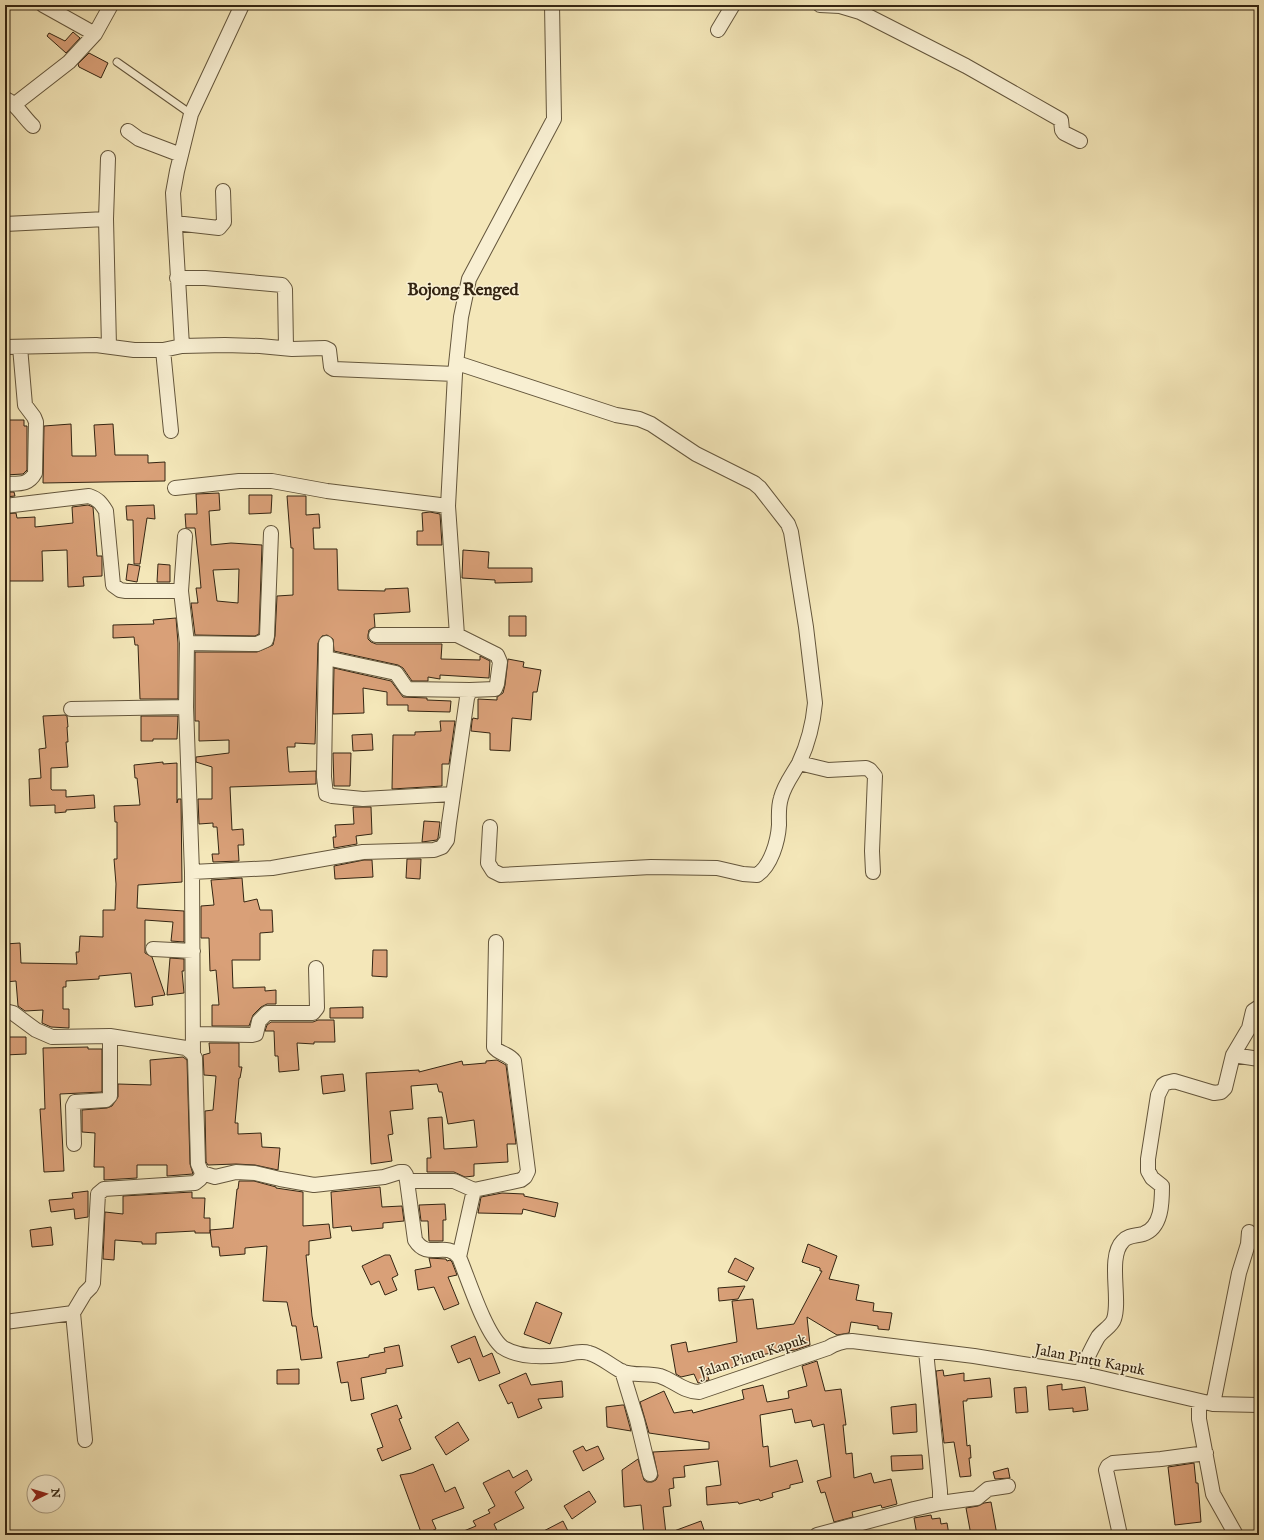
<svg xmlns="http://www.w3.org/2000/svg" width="1264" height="1540" viewBox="0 0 1264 1540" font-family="'IM FELL English',serif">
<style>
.building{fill:#d9a078;stroke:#342512;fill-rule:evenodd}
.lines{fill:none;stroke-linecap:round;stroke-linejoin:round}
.lane-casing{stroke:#64563c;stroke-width:9}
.street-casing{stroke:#64563c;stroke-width:16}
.lane{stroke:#f8efd2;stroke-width:7}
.street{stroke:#f8efd2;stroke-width:14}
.labels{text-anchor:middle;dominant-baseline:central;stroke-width:3;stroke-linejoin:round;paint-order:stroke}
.street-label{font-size:15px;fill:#342512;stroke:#f8efd2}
.quarter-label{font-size:17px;font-weight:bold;fill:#342512;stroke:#f8efd2}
</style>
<rect width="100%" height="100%" fill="#f4e7b9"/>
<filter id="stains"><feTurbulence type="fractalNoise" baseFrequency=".005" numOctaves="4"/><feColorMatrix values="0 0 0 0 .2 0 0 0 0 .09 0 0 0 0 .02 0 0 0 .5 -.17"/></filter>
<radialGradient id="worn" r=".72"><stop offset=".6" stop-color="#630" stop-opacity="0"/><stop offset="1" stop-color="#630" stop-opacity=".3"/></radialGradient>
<path class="building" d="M73,32L80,38L66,53L47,36L49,33L65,41Z
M89,53L108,63L101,78L79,67L78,64Z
M5,420H24V426H27V470L23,474L5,475Z
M71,424L72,456H96L94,425L113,424L115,455H148V463L165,462V481L43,483L44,426Z
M5,492H14L15,496L5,497Z
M219,493L220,510L209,511L211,545L231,543L262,545L259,634L255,636L195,635L191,603H198L196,588H201L199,565L195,528H186L185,514H197L196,494ZM239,569L238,603L217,601L213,570Z
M249,495H272L271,513L249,514Z
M287,496H306V515L319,514L320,528H313L314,549H337L338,590L385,591V589L408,588L410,612L374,614L375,627L369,630L368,635V639L371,642L376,644H442L441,659L480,660V656L490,661L489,678L440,675V679L428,677V681H412L403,668L398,665L334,651L333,639L327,635L322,636L318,643L315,744L295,743V747H287L289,772L316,771V784L230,787L232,830L243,829L244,845H238L239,861L213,862L212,854H219L217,827H213V823L199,824L198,799H212V767L196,762V757L229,753V740L199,741V721H195V652H257L273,645L275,636L277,596L293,595V548H291Z
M88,505L93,507L97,556H102V576L83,577L84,586L68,587L67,550L42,551L43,581H5V514L16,513L17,518L35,517V527L73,523L72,507Z
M154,505L155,519L147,518L140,564H134L133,520H127L126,506Z
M430,512L440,514L442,545H417V531H423L422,513Z
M463,550L489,552L488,568H532V582L495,583V580L462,578Z
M128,564L140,566L137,582L126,580Z
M158,564L170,565V582H157Z
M509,616H526V636H509Z
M176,618L178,643V699H140L138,645H135L134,637L113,638V625L154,624L153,620Z
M508,659L524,662L523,667L541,670L537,692H533L531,720L512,718L510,751L490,750V733L471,731L472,721L473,718L478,719V699L497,700V697L503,693L505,685Z
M334,668L391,681L403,697L427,698V700L451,701L450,712L408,711V705H387V692L363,688L364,713L333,714Z
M65,715L67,716L68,727H67L68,742H66L68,767L51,768V789L52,790H66V797L94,795L95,808L66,810V812L55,813V805L30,806L29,779L41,778L39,749L46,748L43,716Z
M141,716H178L177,739H153V741H141Z
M440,721H455L449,764H442V786L392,789L393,735H415V732L441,731Z
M372,734L373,750L353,751L352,735Z
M333,753H351L350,786H334Z
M163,762V764L177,763V803L178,799H181L182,882L138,885L137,908L184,911V942L171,941L173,922L145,920V953L152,957L165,995L152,997L153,1005L135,1007L131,973L99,976V979L66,981V987H63V1009H69V1028L51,1027L42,1023L43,1010L25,1011L18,1006L16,981L5,982V944L20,943L21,963L77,964L76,952H79L80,936L103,937V910H115L116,884L114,859H117V822H115L114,806L140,805L137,778H135L134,765Z
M353,807H371L372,834L356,836L357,844L334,848L333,837H336L335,825L354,824Z
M424,821L440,822L438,838L437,840L422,842Z
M407,859H421L420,879L406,878Z
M364,860H372L373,877L335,879L334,866Z
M242,878L244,902L257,899L260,910H272L273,932L260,933V960H232L233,988L265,987V991L276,990V1004H267L261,1007L253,1015L249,1026H212V1005H219L216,970L210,971L209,938H201V906L214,905L211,880Z
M373,950H387V977L372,976Z
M170,958L184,959V971H182L184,993L167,995Z
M363,1007V1018H330V1008Z
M318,1020H334L335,1042H314V1044L297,1043L299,1070L279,1072L278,1056H275L274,1031H265L267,1025L271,1022H313Z
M5,1037H26V1054L5,1055Z
M209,1043H239V1067H242L240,1078H239L235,1123H238V1134L261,1133L262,1147L280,1148L278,1170L255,1165L236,1164L208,1165L206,1162L205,1111L213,1110L216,1076L204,1075L203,1055L210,1053Z
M88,1047V1049H102V1092L60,1094L64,1171L44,1172L40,1109H45L43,1048Z
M183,1057L187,1060L190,1164L193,1174L167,1176V1165H137V1178L104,1180V1167H94L95,1133L82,1132V1110L107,1108L112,1106L118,1097V1084L151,1085L150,1060Z
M497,1060L506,1065L516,1144H507L508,1162L474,1164V1176L465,1177L454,1172H427V1158H431L428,1118L442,1117L444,1149L477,1147L474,1120L448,1124L442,1092H439L437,1084L411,1086L413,1109L390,1111L393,1134L388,1135L392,1161L371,1164L366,1073L419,1070V1072L462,1061L463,1065L486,1063V1061Z
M343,1074L345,1091L323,1094L321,1076Z
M239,1181H254L276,1187V1188L303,1192V1226L329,1224L331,1238L309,1241V1255H306L312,1316L314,1327L317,1326L322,1358L301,1360L296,1326H292L287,1302L263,1301L267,1246L245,1248V1254L220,1256L219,1247H212L210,1230L233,1228L237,1189H238Z
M380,1187L382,1207L402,1206L404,1221L383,1223V1228L352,1231L351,1226L333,1228L331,1192Z
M88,1191V1217L75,1219L74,1209L51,1212L49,1200L73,1198L72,1193Z
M192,1192V1198H205L204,1218H210V1233H195V1231L156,1233V1244H142V1242L115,1240L114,1260L103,1259L105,1212L123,1214V1196Z
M502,1193L524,1194V1196L558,1203L555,1217L523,1209L522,1214L478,1213L481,1197Z
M445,1204L446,1220H443V1241H429L428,1221H421L419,1205Z
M51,1227L53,1245L32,1247L30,1230Z
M808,1244L837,1256L829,1279L859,1285L856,1300L874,1303L873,1311L892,1313L889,1330L878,1329V1326L851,1322L849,1333L837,1335L807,1317L810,1345L795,1350L766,1354L734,1362L735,1367L707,1373L709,1380L698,1383L694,1374L681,1377L676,1374L671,1345L686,1342L688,1352L737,1342L732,1301L753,1299L757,1329L794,1324L822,1271H820V1268L802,1262Z
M385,1255H390L398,1275L392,1278L397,1290L385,1295L379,1281L371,1285L362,1266Z
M429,1258L446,1259L447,1261L450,1260L452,1262L457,1275L448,1277L459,1304L444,1310L434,1287L418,1290L415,1270L431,1267Z
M735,1258L754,1268L747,1281L728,1272Z
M745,1286L738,1299L719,1301L718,1288Z
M536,1302L562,1313L550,1344L524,1334Z
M475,1336L483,1357L492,1353L500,1373L479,1381L470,1358L458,1363L451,1346Z
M399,1345L403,1366L386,1369V1373L361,1378L364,1399L351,1401L348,1382L341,1383L337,1362L369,1357V1355L385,1352L384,1348Z
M817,1361L825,1391L841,1389L846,1425H843L846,1454L852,1453L854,1478L871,1473L874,1483L891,1479L897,1504L882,1508L881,1505L852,1512L853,1517L834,1522L825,1492L821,1493L817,1481L831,1477L824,1424L813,1427L811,1420L795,1423L792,1409L760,1415L763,1447L768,1446L770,1467L797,1460L803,1482L790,1485V1488L772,1493L773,1497L760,1501L759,1499L739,1504L738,1502L707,1505L706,1487L721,1485L718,1461L684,1466L685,1477L673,1478L674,1488L669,1489L671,1506L663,1507L666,1534L701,1521L705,1533L699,1535H644L641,1505L624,1507L622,1470L638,1459L644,1480L647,1482H652L656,1480L658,1476L653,1452L709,1449V1442L649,1433L640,1402L664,1391L674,1413L692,1410L693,1413L744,1399L742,1390L763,1385L767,1402L789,1398L788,1391L807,1386L802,1366Z
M299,1369V1384H277V1370Z
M943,1370L944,1376L964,1373V1381L990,1378L992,1397L967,1399V1401H963L967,1446L970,1445L971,1458H969L971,1476L960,1477L954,1442L944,1443L936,1371Z
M526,1373L531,1385L562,1381L563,1397L538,1399L542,1408L518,1418L512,1402L508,1404L499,1385Z
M1062,1384V1390L1085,1387L1088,1410L1073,1412V1408L1049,1410L1047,1386Z
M1026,1387L1028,1412L1016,1413L1014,1388Z
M916,1404L917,1432L893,1434L891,1407Z
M397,1405L402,1418L399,1419L411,1449L382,1461L377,1449L383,1447L371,1414Z
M622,1405H624L631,1431L607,1427L606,1407Z
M458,1422L469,1440L446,1455L435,1437Z
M583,1446L586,1451L598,1446L604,1459L583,1471L573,1451Z
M922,1455L923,1469L892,1471L891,1456Z
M1194,1463L1196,1483H1198L1201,1522L1175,1525L1168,1467Z
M433,1464L445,1492L455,1487L464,1508L432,1520L436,1529L422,1535L400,1475L412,1473Z
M1008,1468L1010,1478L995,1479L993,1472Z
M509,1470L513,1478L527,1470L532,1480L515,1492L524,1508L494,1524L499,1535H454L476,1526L473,1521L490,1513L488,1510L495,1506L483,1483Z
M589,1491L596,1502L572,1519L564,1506Z
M991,1502L997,1535H971L966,1508L978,1506L984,1503Z
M931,1515L932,1519L940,1518L941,1524L947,1523L949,1535H917L914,1518Z
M563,1521L570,1535H536Z"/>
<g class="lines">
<defs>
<path id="lane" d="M117,62L191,114"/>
<path id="street" d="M43,5L95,34
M820,5L840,6L860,12L966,66L1061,120L1062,130L1064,133L1080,141
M718,30L733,5
M5,99C14,101 25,119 33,126
M15,104L69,62L95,34L111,5
M128,131L139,139L181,155
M108,158L106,219L109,346
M175,223L219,228L224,222L223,191
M5,224L106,219
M177,278H205L282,285L285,289L286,347
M182,346L173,193L177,171L191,114L242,5
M5,347L96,345L134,350H163L182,346L225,345L260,346L292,349L325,348L329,350L331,367L334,369L455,374
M163,350L171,431
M457,363L616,415L639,419L651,424L696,454L754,483L760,488L788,524L791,532L806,627L815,703C813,724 808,744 799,763C793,774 784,785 781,798C778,807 779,816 779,825C778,841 771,866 757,875L743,874L717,868L651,867L501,875L493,871L488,863L490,827
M5,484C18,483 28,486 35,473L36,422L34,417L25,405L20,347
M175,488L239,481H272L327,491L448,506
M5,506L89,496C98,499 101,503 106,511L113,585L120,590L126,591H181
M185,536L181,591L187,643L186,707L192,872L193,1054
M457,635L448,506L455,374L461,317L469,279L554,119L552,5
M187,643L250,644H257L266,640L267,636L271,533
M326,643L324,777L326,794L332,796L363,799L453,794
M326,658L396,673L407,689L470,690
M71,709L186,707
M799,763L828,770L866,768L870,770L875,776L872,851L873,872
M192,872L272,868L363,852L434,850L442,847L447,840L449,823L467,698L470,690L495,689L497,684L500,662L497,655L457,635H376
M153,949L193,951
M5,1011L13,1013L36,1030L52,1037L110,1036L186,1048L193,1054L195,1058L198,1164L202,1173L215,1177L236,1172L255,1173L280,1179L314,1185L384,1177L400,1172H404L406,1175L407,1181L415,1240C428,1261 445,1240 459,1257C468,1278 485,1333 502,1347C518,1358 544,1357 561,1355C570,1354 580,1350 589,1353C600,1356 610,1365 621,1371C632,1376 647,1373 660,1376C673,1380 684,1392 699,1392L828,1348C836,1343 843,1341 852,1341L974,1356L1080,1373L1213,1404L1259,1405
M194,1034L252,1035L256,1034L259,1021L267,1013H313L317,1008L316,968
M1233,1055L1259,1059
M74,1144L73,1106L75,1102L106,1100L110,1096V1036
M407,1181H454L474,1190L521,1180L525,1177L528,1171L514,1061C508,1053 499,1054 494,1047L496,942
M459,1257L474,1190
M73,1313L85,1440
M5,1322L73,1313L85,1293L91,1287L93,1283L98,1194L104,1189L195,1183L200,1179L202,1173
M622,1371L637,1420L650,1474
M1080,1373C1086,1361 1091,1349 1098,1337C1102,1331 1112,1326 1114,1319C1121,1299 1107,1257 1123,1241C1128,1235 1136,1236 1143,1234C1162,1228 1162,1202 1162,1186L1152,1178L1148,1171V1159L1158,1095L1163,1085L1166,1083L1174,1081L1214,1093L1221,1092L1225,1088L1233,1055L1249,1028L1253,1011L1259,1007
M1199,1401V1419L1213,1494L1236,1535
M1213,1404L1239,1273L1248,1244L1249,1232
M940,1503L977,1498L988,1489L1008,1486
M817,1535L914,1509L940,1503V1491L926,1351
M1120,1535L1106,1470L1108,1466L1113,1463L1161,1459L1206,1453"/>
</defs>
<use href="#lane" class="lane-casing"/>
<use href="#street" class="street-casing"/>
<use href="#lane" class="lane"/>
<use href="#street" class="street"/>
</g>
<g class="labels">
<g class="street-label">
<text transform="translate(753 1356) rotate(-18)">Jalan Pintu Kapuk</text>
<text transform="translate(1090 1360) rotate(11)">Jalan Pintu Kapuk</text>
</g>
<g class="quarter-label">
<text x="463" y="290">Bojong Renged</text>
</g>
</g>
<rect width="1264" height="1540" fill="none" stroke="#f4e7b9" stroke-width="20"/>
<rect x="6" y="6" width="1252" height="1528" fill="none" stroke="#342512" stroke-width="2"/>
<rect x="10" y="10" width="1244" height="1520" fill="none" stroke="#342512"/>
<g transform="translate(46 1494) rotate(85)"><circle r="19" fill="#f8efd2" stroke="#aa9e85"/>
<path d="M0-3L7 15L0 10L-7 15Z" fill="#8f2418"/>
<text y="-6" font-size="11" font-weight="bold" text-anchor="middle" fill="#342512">N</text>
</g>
<rect width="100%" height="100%" filter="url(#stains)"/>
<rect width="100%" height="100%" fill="url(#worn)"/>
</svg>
